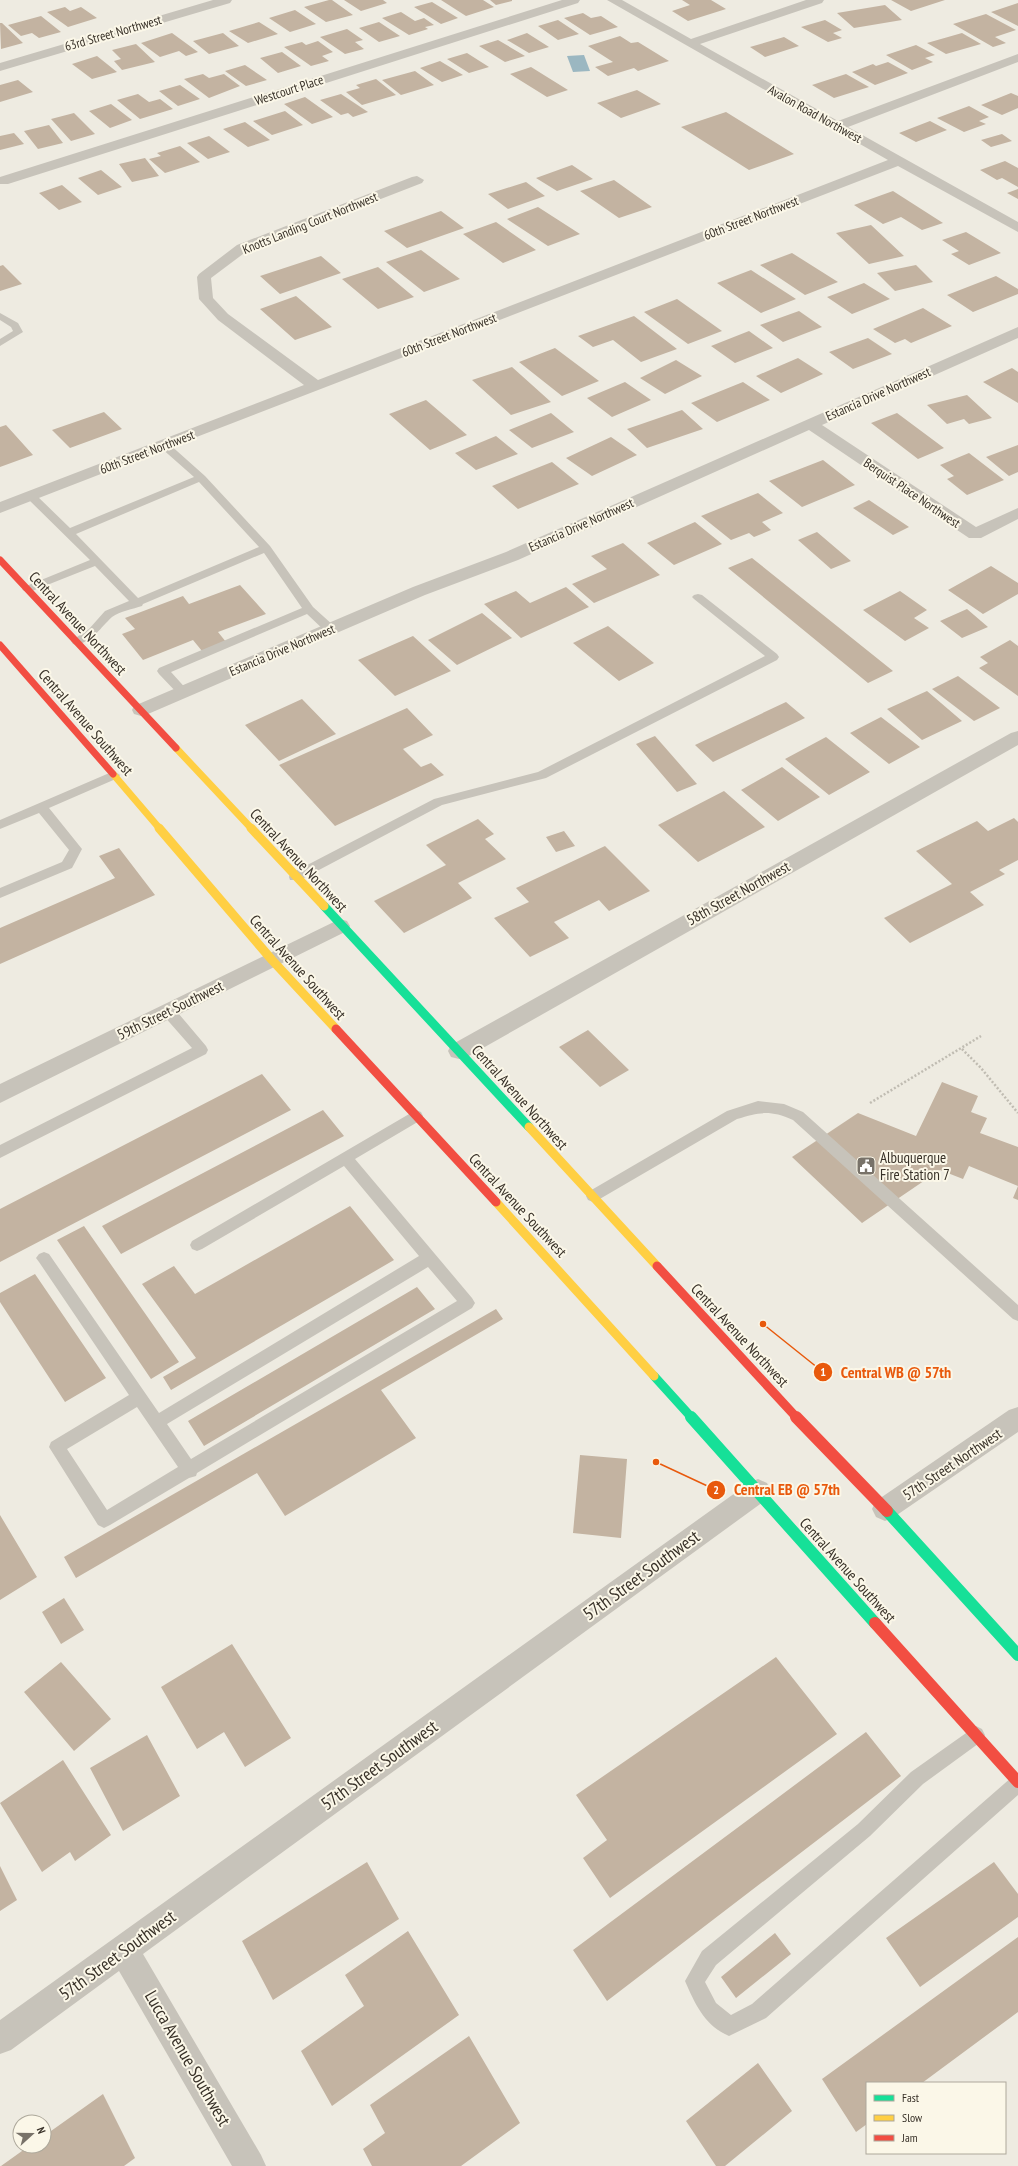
<svg xmlns="http://www.w3.org/2000/svg" width="1018" height="2166" viewBox="0 0 1018 2166" font-family="'PT Sans Narrow',sans-serif">
<style>
.water{fill:#9bb7c1}
.building{fill:#c3b3a1}
.lines{fill:none;stroke-linecap:round;stroke-linejoin:round}
.path{stroke:#c0bcb2;stroke-width:2.5;stroke-dasharray:2 2;stroke-linecap:butt}
.lane{fill:#c7c3ba;fill-rule:evenodd}
.street{fill:#c7c3ba;fill-rule:evenodd}
.fast-far1{stroke:#16e098;stroke-width:9}
.fast{stroke:#16e098;stroke-width:12}
.slow-far1{stroke:#ffcf43;stroke-width:7}
.slow{stroke:#ffcf43;stroke-width:9}
.jam-far2{stroke:#f24e42;stroke-width:7}
.jam-far1{stroke:#f24e42;stroke-width:9}
.jam{stroke:#f24e42;stroke-width:12}
.labels{text-anchor:middle;dominant-baseline:central;stroke-width:4;stroke-linejoin:round;paint-order:stroke}
.far-street-label{font-size:13px;fill:#383128;stroke:#fbf7e8}
.street-label{font-size:15px;fill:#383128;stroke:#fbf7e8}
.poi-label{font-size:15px;fill:#383128;stroke:#fbf7e8;text-anchor:start}
.near-street-label{font-size:18px;fill:#383128;stroke:#fbf7e8}
.leader{fill:none;stroke:#e8590c;stroke-width:1.5}
.callout-dot{fill:#e8590c;stroke:#fbf7e8;stroke-width:1.5}
.mark-label{font-size:12px;text-anchor:middle;font-weight:bold;fill:#fff}
.callout-label{font-size:16px;text-anchor:middle;font-weight:bold;fill:#e8590c;stroke:#fbf7e8;stroke-width:4;stroke-linejoin:round;paint-order:stroke}
</style>
<rect width="100%" height="100%" fill="#eeebe1"/>
<path class="water" d="M584,55L590,71L573,72L567,56Z"/>
<path class="building" d="M329,0H332L353,15L326,22L304,7Z
M344,0H383L387,3L361,11Z
M441,0H483L494,7L466,16Z
M490,0H512V1L496,5Z
M682,0H711L726,9L688,21L672,11L690,5Z
M891,0H945L911,11Z
M432,2L458,18L441,24L414,7Z
M1018,3V26L991,12Z
M885,5L902,20L854,28L837,13Z
M65,7L70,11L81,7L97,18L68,27L47,12Z
M295,10L316,24L290,32L269,18Z
M401,12L415,21L424,18L434,25L425,27L428,29L409,35L382,18Z
M583,13L591,18L601,16L618,27L590,35L564,18Z
M986,14L1016,30L995,37L1006,43L993,47L953,24Z
M41,16L61,32L39,38L32,33L21,36L8,25Z
M558,20L579,34L558,40L538,26Z
M825,20L842,30L833,33L842,38L828,42L801,27Z
M259,22L278,34L248,43L229,31Z
M379,22L400,36L379,42L359,28Z
M0,23H2L23,43L1,49Z
M347,29L363,40L355,42L364,49L345,54L320,37Z
M172,33L198,52L186,56L179,51L160,57L141,43Z
M223,33L239,46L209,54L193,41Z
M527,33L549,47L529,53L507,40Z
M962,33L981,44L946,54L927,43Z
M620,36L631,43L638,42L669,61L638,71L634,68L608,76L595,67L613,62L588,46Z
M784,37L799,46L765,57L750,47Z
M498,40L525,56L505,62L479,46Z
M318,41L333,52L322,56L329,61L311,66L284,47L302,42L306,45Z
M136,44L155,62L122,70L114,61L121,59L112,50Z
M916,45L935,55L925,58L933,62L912,70L886,55Z
M282,52L301,66L278,73L260,58Z
M467,53L489,67L469,73L447,59Z
M97,56L117,72L92,79L72,64Z
M440,61L463,75L442,82L420,68Z
M888,62L908,73L875,85L852,72L873,64L876,66Z
M245,65L267,80L246,86L225,71Z
M531,67L568,90L547,97L510,74Z
M415,71L434,85L401,95L382,80Z
M203,74L209,78L224,74L240,86L209,98L184,79Z
M846,74L869,87L834,98L812,85Z
M376,79L396,95L362,105L346,92L360,88L356,85Z
M18,80L33,92L0,102V85Z
M180,85L200,99L178,106L159,91Z
M637,90L661,104L621,118L597,103Z
M1011,93L1018,96V108L1002,115L981,105Z
M138,94L149,102L160,99L173,109L140,119L117,100Z
M341,94L368,112L353,117L348,113L341,115L320,100Z
M305,97L333,117L312,124L284,104Z
M111,104L132,120L110,128L89,111Z
M969,106L989,117L979,121L986,124L964,132L937,118Z
M285,111L303,125L272,135L253,121Z
M726,112L794,154L749,170L681,127Z
M74,113L95,134L71,141L51,119Z
M930,121L947,130L916,142L899,133Z
M245,122L270,140L248,147L223,129Z
M49,125L63,143L38,149L24,131Z
M14,133L24,144L0,150V136Z
M1002,134L1012,141L991,147L981,140Z
M209,136L230,152L208,159L187,143Z
M180,146L200,162L165,173L149,159L161,156L157,153Z
M145,158L159,176L132,182L119,164Z
M1005,161L1018,168V187L1002,178L997,180L980,170Z
M572,165L593,179L557,191L536,178Z
M101,170L122,187L98,195L78,178Z
M614,180L652,207L619,218L580,191Z
M526,182L545,196L508,209L488,194Z
M62,185L82,202L59,210L39,193Z
M1018,189V199L1007,193Z
M893,191L943,223L922,230L901,217L883,224L854,205Z
M538,207L580,234L548,246L507,219Z
M441,211L464,228L407,248L384,231Z
M496,222L536,250L503,263L463,234Z
M871,225L904,256L869,264L836,233Z
M966,232L1001,253L969,265L951,254L959,251L942,240Z
M421,250L460,279L424,292L386,262Z
M792,253L838,282L805,295L760,265Z
M321,256L341,273L280,294L260,276Z
M3,265L22,284L0,291V266Z
M916,265L933,282L895,291L877,273Z
M378,267L414,297L378,309L342,279Z
M751,270L796,299L761,313L717,283Z
M996,276L1018,289V294L973,312L947,295Z
M864,283L890,299L852,314L827,297Z
M296,296L332,327L295,340L260,309Z
M677,299L722,331L688,344L644,312Z
M923,308L952,326L911,343L905,339L895,343L873,329Z
M799,311L822,327L783,342L760,325Z
M634,316L677,349L641,362L613,340L593,347L578,336Z
M749,331L773,348L735,363L711,346Z
M868,338L892,354L853,369L829,352Z
M555,348L599,381L562,396L519,362Z
M798,358L823,374L781,393L756,376Z
M676,360L702,376L665,394L640,378Z
M512,367L551,402L511,415L472,380Z
M1012,368L1018,372V403L983,382Z
M625,382L651,400L612,417L587,398Z
M743,382L770,400L717,422L691,403Z
M967,395L992,418L969,424L964,419L947,424L927,405Z
M426,400L467,435L430,450L389,414Z
M682,410L703,429L647,448L627,429Z
M104,412L122,429L70,448L52,430Z
M551,413L574,432L532,448L509,430Z
M897,413L944,448L918,459L871,423Z
M6,425L33,455L0,467V427Z
M496,436L518,454L476,470L455,453Z
M611,437L637,455L592,476L566,458Z
M1018,445V472L1009,476L986,457Z
M969,453L1004,480L967,495L947,479L954,476L940,465Z
M823,460L855,485L802,507L769,481Z
M552,462L579,484L518,509L492,486Z
M758,493L783,513L762,522L771,530L754,537L749,533L731,540L701,516Z
M869,500L909,527L893,535L853,508Z
M695,522L722,544L674,565L647,543Z
M817,532L851,561L831,569L798,540Z
M623,543L660,575L594,603L572,584L607,569L591,556Z
M752,558L893,671L868,683L728,568Z
M991,566L1018,583V594L983,614L948,590Z
M240,585L266,614L218,632L226,642L202,651L193,640L143,660L122,634L135,629L125,618L183,596L189,604Z
M566,587L589,607L521,638L484,604L516,591L530,603Z
M900,591L927,610L914,618L929,628L905,641L863,610Z
M967,609L988,627L962,638L940,621Z
M482,613L512,638L457,665L428,640Z
M608,626L654,663L619,681L573,643Z
M413,636L451,671L395,696L358,660Z
M1010,640L1018,646V696L979,668L988,663L980,657Z
M958,676L1000,708L974,721L932,689Z
M927,691L962,721L922,740L887,709Z
M302,699L336,734L279,761L245,725Z
M786,702L805,718L713,762L695,745Z
M407,708L433,735L403,749L421,767L431,763L444,775L335,826L279,765Z
M881,717L920,747L889,764L850,733Z
M655,736L697,784L677,792L636,744Z
M826,737L870,772L829,795L785,759Z
M782,767L820,797L778,821L741,790Z
M724,791L765,827L698,862L658,825Z
M1014,818L1018,822V860L999,870L1005,874L970,892L984,905L910,943L884,918L952,884L916,851L977,821L988,831Z
M478,819L494,834L485,839L506,859L458,883L472,898L404,933L374,901L446,865L426,845Z
M564,831L575,846L556,852L546,837Z
M605,846L650,891L609,911L599,900L554,922L569,938L530,957L494,918L529,902L516,888Z
M119,848L155,895L0,964V928L115,878L99,856Z
M588,1030L629,1070L600,1087L559,1047Z
M262,1074L291,1110L0,1262V1209Z
M942,1082L978,1096L971,1112L987,1118L980,1133L1018,1147V1200L1013,1198L1018,1186L969,1166L963,1179L940,1170L862,1223L792,1157L858,1113L916,1136Z
M323,1110L344,1136L121,1254L102,1226Z
M350,1206L394,1260L171,1390L163,1377L196,1358L142,1284L174,1266L195,1294Z
M84,1226L179,1362L151,1379L57,1240Z
M35,1274L106,1378L65,1402L0,1302V1293Z
M417,1287L435,1309L204,1446L188,1421Z
M496,1309L503,1319L381,1390L416,1438L285,1516L257,1473L76,1578L64,1557Z
M580,1455L627,1459L621,1538L573,1533Z
M0,1515L37,1577L0,1600Z
M64,1598L84,1630L61,1644L42,1612Z
M232,1644L291,1738L245,1767L224,1732L197,1749L161,1687Z
M776,1657L837,1734L610,1898L583,1858L607,1840L576,1795Z
M61,1662L111,1719L74,1751L24,1692Z
M866,1732L901,1776L607,2001L573,1950Z
M147,1735L180,1796L123,1831L90,1768Z
M63,1760L111,1835L75,1861L70,1852L42,1872L0,1803Z
M367,1862L399,1919L273,2000L242,1941Z
M994,1862L1018,1894V1917L920,1987L886,1938Z
M0,1866L17,1900L0,1911Z
M408,1931L459,2015L332,2106L301,2051L364,2006L345,1975Z
M775,1933L791,1954L736,1998L721,1977Z
M1018,1937V2012L922,2083H867V2124L856,2132L822,2079Z
M469,2036L520,2123L461,2166H372L363,2149L385,2133L370,2105Z
M758,2063L792,2111L725,2166H716L686,2121Z
M103,2094L135,2158L124,2166H1L29,2146H44V2136Z"/>
<g class="lines">
<path class="path" d="M962,1049L981,1068L1018,1113
M870,1103L981,1036"/>
<path class="lane" d="M0,313L18,323L23,332L0,346V339L13,331L11,327L0,320Z
M164,442L168,443L205,476L270,546L313,607L334,626L336,629L334,632H326L307,614L171,672L189,692L183,696L179,695L159,674L157,671L159,668L302,608L264,553L143,604L142,606C133,609 120,611 112,617C100,628 94,640 77,645L73,644L71,641L89,629L105,611L129,601L95,566L32,591H24L22,589L24,587L90,560L27,498L26,496L27,494H35L70,528L194,477L160,447L159,445ZM199,482L259,547L138,598L76,534Z
M698,594L702,595L777,654L779,657L777,660L546,778L442,805L300,880H290L289,877L290,874L434,799L538,772L765,656L694,599L692,597L694,595Z
M114,771L120,775L118,778L49,808L82,849L72,868L0,898V888L62,862L69,850L39,813L0,829V820Z
M168,1006L173,1007L206,1046L208,1050L206,1054L0,1158V1145L192,1048L163,1015L161,1011L163,1007Z
M758,1101L784,1104L803,1112L1018,1305V1321L1013,1319L793,1120C770,1110 760,1112 737,1119L598,1200L593,1202L588,1200L586,1196L588,1192L727,1111Z
M416,1110L421,1112L423,1116L421,1120L355,1159L472,1298L475,1303L472,1308L197,1473L196,1476L189,1478L110,1525L104,1528L98,1525L49,1447L51,1442L129,1395L39,1262L36,1258L39,1254L44,1252L49,1254L159,1413L419,1256L344,1166L202,1249L197,1251L192,1249L190,1245L192,1241ZM428,1267L457,1301L191,1459L167,1424ZM137,1407L178,1467L107,1510L67,1449Z
M976,1726L982,1729L985,1735L982,1741L923,1784L870,1836L716,1965L705,1982L716,2003L731,2015L752,2004L1012,1777L1018,1774V1795L766,2018L729,2036C705,2026 695,2004 685,1981L702,1951L858,1824L911,1772Z"/>
<path class="street" d="M213,0H232L230,3L0,71V63Z
M562,0H580L578,3L8,184H0V177Z
M607,0H622L691,39L806,0H824L822,3L700,44L838,121L1018,54V62L848,127L1018,222V232L898,166L0,513V502L304,385L218,320L199,299L197,277L199,274L237,245L412,177L417,176L424,180L422,183L247,251L211,278L213,298L228,314L318,380L888,160Z
M1018,327V338L822,425L976,527L1018,508V519L981,538H969L809,430L518,560L425,595L148,714L141,716L134,714L132,710L134,706L413,587L506,552Z
M1018,731V745L467,1057L459,1059L451,1057L448,1051L451,1045L1011,733Z
M340,919L347,921L350,926L347,931L0,1103V1084Z
M1018,1407V1432L894,1517L885,1521L876,1517L872,1509L876,1501L1009,1410Z
M758,1479L767,1483L771,1491L767,1499L143,1954L261,2155L266,2166H232L119,1971L11,2050L0,2054V2020L749,1483Z"/>
<path class="fast-far1" d="M324,906L529,1127
M654,1376L692,1418"/>
<path class="fast" d="M691,1417L875,1623
M887,1511L1018,1655"/>
<path class="slow-far1" d="M176,748L252,829
M113,774L160,829"/>
<path class="slow" d="M159,828L272,960L336,1029
M251,828L324,906
M529,1127L657,1266
M496,1202L654,1376"/>
<path class="jam-far2" d="M0,560L176,748
M0,645L113,774"/>
<path class="jam-far1" d="M336,1029L496,1202
M657,1266L797,1418"/>
<path class="jam" d="M796,1417L887,1511
M875,1623L1018,1782"/>
</g>
<defs>
<symbol id="civic-square" viewBox="-11 -11 22 22"><rect x="-9" y="-9" width="18" height="18" rx="4" fill="#787269" stroke="#fbf7e8"/><path d="M-.6-6.5H3V-4.5H.6V-3L4-1V1h2V6H-6V1h2V-1L-.6-3ZM-1.2 2.5V6h2.4V2.5Z" fill="#fff"/></symbol>
</defs>
<g fill-rule="evenodd">
<use href="#civic-square" x="855" y="1155" width="22" height="22"/>
</g>
<g class="labels">
<g class="far-street-label">
<text transform="translate(113 33) rotate(-16)">63rd Street Northwest</text>
<text transform="translate(289 90) rotate(-18)">Westcourt Place</text>
<text transform="translate(815 114) rotate(29)">Avalon Road Northwest</text>
<text transform="translate(751 218) rotate(-21)">60th Street Northwest</text>
<text transform="translate(310 223) rotate(-22)">Knotts Landing Court Northwest</text>
<text transform="translate(449 335) rotate(-21)">60th Street Northwest</text>
<text transform="translate(878 394) rotate(-24)">Estancia Drive Northwest</text>
<text transform="translate(147 452) rotate(-21)">60th Street Northwest</text>
<text transform="translate(912 493) rotate(34)">Berquist Place Northwest</text>
<text transform="translate(581 525) rotate(-24)">Estancia Drive Northwest</text>
<text transform="translate(282 650) rotate(-23)">Estancia Drive Northwest</text>
</g>
<g class="street-label">
<text transform="translate(78 623) rotate(47)">Central Avenue Northwest</text>
<text transform="translate(86 722) rotate(49)">Central Avenue Southwest</text>
<text transform="translate(299 860) rotate(47)">Central Avenue Northwest</text>
<text transform="translate(738 893) rotate(-29)">58th Street Northwest</text>
<text transform="translate(298 967) rotate(48)">Central Avenue Southwest</text>
<text transform="translate(170 1010) rotate(-26)">59th Street Southwest</text>
<text transform="translate(520 1097) rotate(48)">Central Avenue Northwest</text>
<text transform="translate(518 1205) rotate(47)">Central Avenue Southwest</text>
<text transform="translate(740 1335) rotate(47)">Central Avenue Northwest</text>
<text transform="translate(952 1464) rotate(-34)">57th Street Northwest</text>
<text transform="translate(848 1570) rotate(48)">Central Avenue Southwest</text>
</g>
<g class="poi-label">
<text x="880" y="1157">Albuquerque<tspan x="880" dy="17">Fire Station 7</tspan></text>
</g>
<g class="near-street-label">
<text transform="translate(641 1575) rotate(-36)">57th Street Southwest</text>
<text transform="translate(379 1765) rotate(-36)">57th Street Southwest</text>
<text transform="translate(117 1955) rotate(-36)">57th Street Southwest</text>
<text transform="translate(188 2058) rotate(60)">Lucca Avenue Southwest</text>
</g>
</g>
<path class="leader" d="M763 1324L823 1372M656 1462L716 1490"/>
<g class="callout-dot">
<circle cx="763" cy="1324" r="4"/>
<circle cx="656" cy="1462" r="4"/>
<circle cx="823" cy="1372" r="10"/>
<circle cx="716" cy="1490" r="10"/>
</g>
<g class="mark-label">
<text x="823" y="1376">1</text>
<text x="716" y="1494">2</text>
</g>
<g class="callout-label">
<text x="896" y="1378">Central WB @ 57th</text>
<text x="787" y="1495">Central EB @ 57th</text>
</g>
<rect x="866" y="2082" width="140" height="72" fill="#fbf7e8" stroke="#ada89b"/>
<rect x="874" y="2095" width="20" height="6" fill="#16e098" stroke="#ada89b"/>
<text x="902" y="2102" font-size="12" fill="#383128">Fast</text>
<rect x="874" y="2115" width="20" height="6" fill="#ffcf43" stroke="#ada89b"/>
<text x="902" y="2122" font-size="12" fill="#383128">Slow</text>
<rect x="874" y="2135" width="20" height="6" fill="#f24e42" stroke="#ada89b"/>
<text x="902" y="2142" font-size="12" fill="#383128">Jam</text>
<g transform="translate(32 2134) rotate(69)"><circle r="19" fill="#fbf7e8" stroke="#ada89b"/>
<path d="M0-3L7 15L0 10L-7 15Z" fill="#787269"/>
<text y="-6" font-size="11" font-weight="bold" text-anchor="middle" fill="#383128">N</text>
</g>
</svg>
